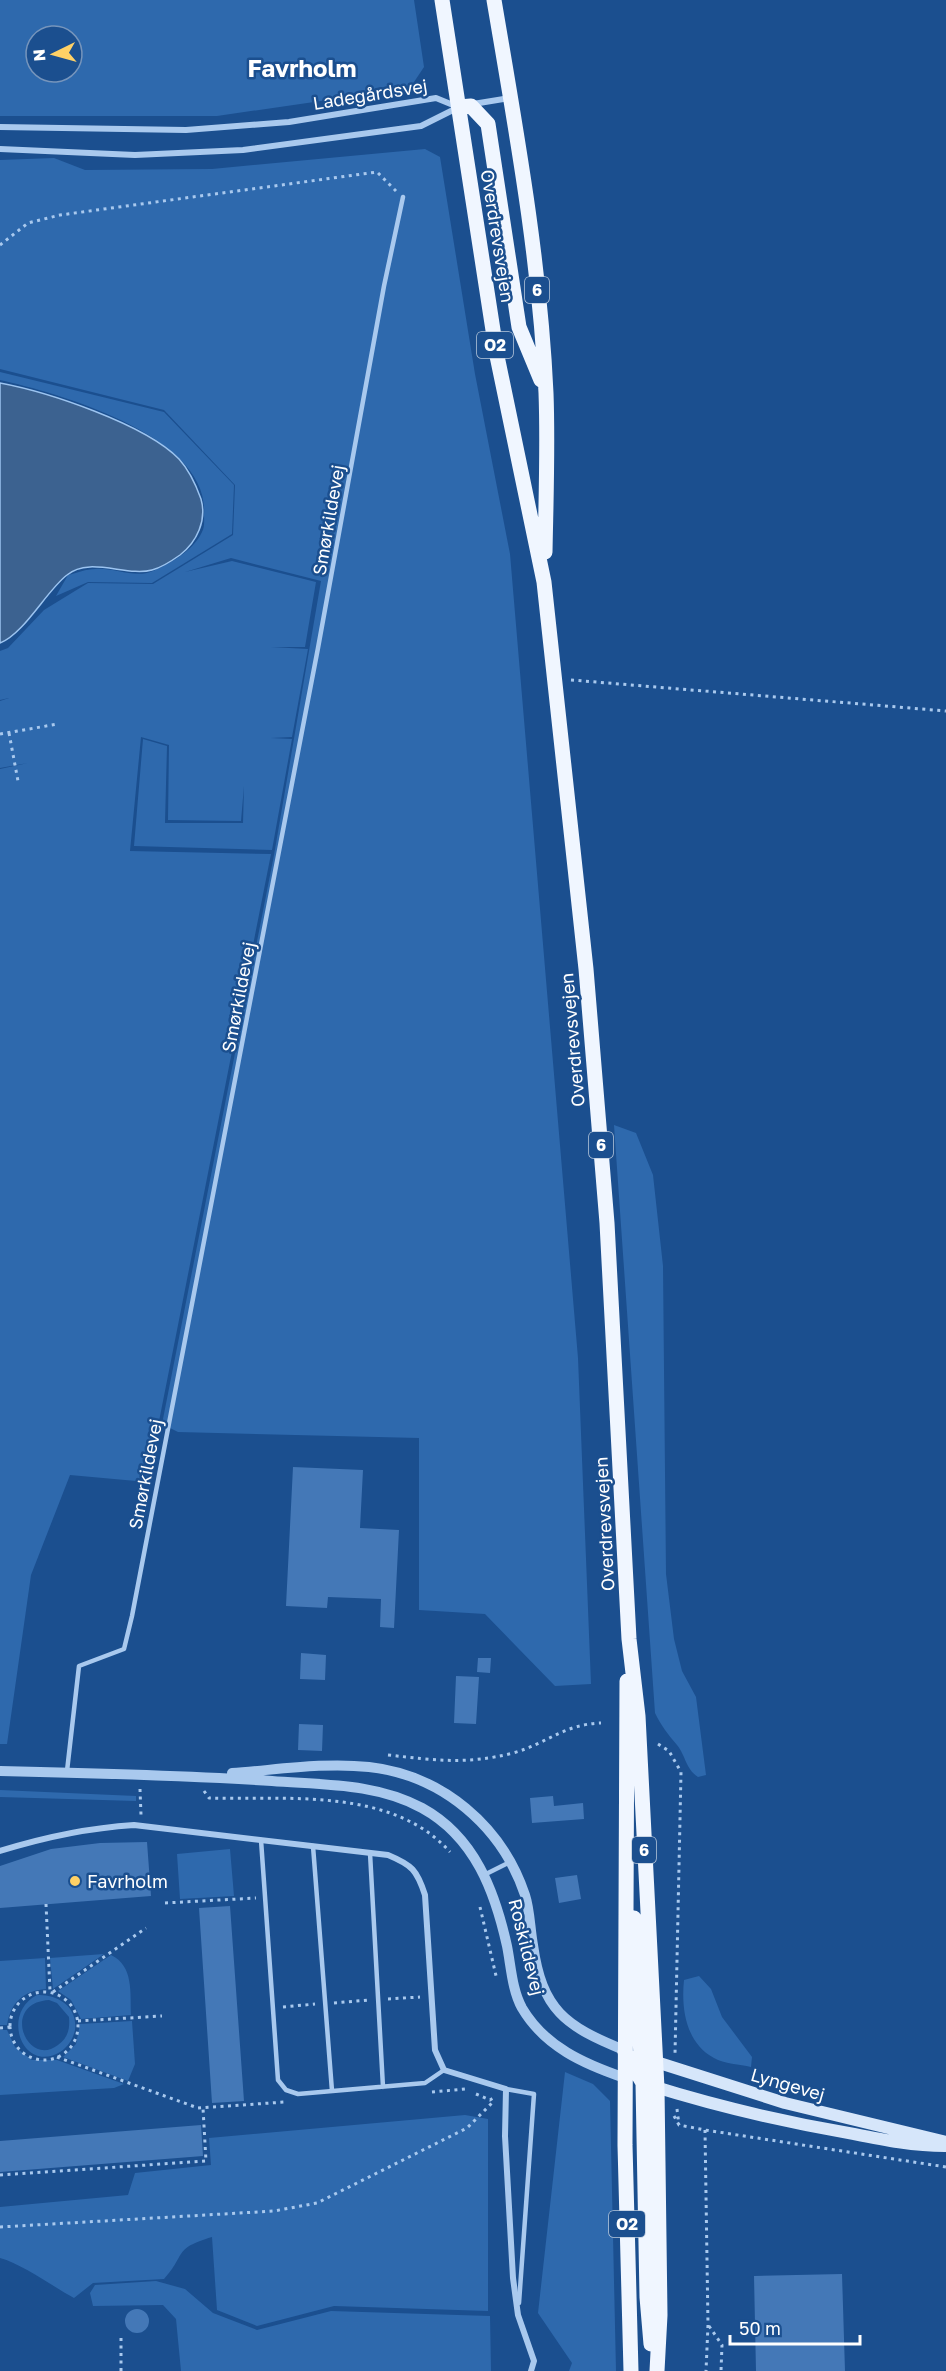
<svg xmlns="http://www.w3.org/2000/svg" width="946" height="2371" viewBox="0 0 946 2371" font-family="'Golos Text',sans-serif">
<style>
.green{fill:#2e69ad;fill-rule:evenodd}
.water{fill:#3c6290;stroke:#9cc4f0;stroke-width:1.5}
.building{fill:#4478b7}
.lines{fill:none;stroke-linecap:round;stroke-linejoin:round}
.path{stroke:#a9c9ee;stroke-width:3;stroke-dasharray:3 4.5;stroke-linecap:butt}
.service{stroke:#a9c9ee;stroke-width:4.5}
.minor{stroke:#a9c9ee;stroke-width:6}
.tertiary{stroke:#a9c9ee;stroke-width:10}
.secondary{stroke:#d6e6fa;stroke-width:12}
.primary{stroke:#f0f6ff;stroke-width:15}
.poi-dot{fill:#ffd166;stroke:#1b4f8f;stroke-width:2}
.labels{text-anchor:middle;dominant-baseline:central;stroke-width:5;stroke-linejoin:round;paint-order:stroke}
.shield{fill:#1b4f8f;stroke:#bbcadd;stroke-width:1.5}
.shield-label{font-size:16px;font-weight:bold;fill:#fff}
.street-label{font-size:18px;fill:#fff;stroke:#1b4f8f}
.poi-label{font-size:18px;fill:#fff;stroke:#1b4f8f;text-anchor:start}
.district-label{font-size:24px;font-weight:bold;fill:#fff;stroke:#1b4f8f}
</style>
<rect width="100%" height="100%" fill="#1b4f8f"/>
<path class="green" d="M0,0H414L424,67L410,88L217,116H0ZM36,36H72V72H36Z
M425,149L440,157L475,374L510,554L578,1358L591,1684L555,1686L485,1614L419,1610V1438L178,1432L162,1424L274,855L321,581L231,558L185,572L232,561L316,582L305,647H271L308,649L292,737L271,738L292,739L272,850L134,846L143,739L167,746L165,823H243L244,786L241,821L168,820L169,745L141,737L130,851L271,854L147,1482L70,1475L31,1575L7,1744H0V769L28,763L0,768V701L9,698L0,700V651L8,648L44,610L88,583L153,584L233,535L235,485L164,410L0,369V160L54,158L85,170L212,169Z
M0,372L164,412L234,485L232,534L152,583L88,582L56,596L68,575C77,573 86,569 95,569C113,567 135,579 153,571C171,563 194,550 202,532C205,527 204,519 204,514C210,436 58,393 0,380Z
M614,1125L636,1133L653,1175L663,1266L666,1574L674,1639L682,1671L696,1697L706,1775L698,1777C685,1768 686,1756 677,1745C667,1733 662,1727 655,1713Z
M0,1790L136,1796V1801L0,1797Z
M230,1849L234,1896L180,1899L177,1854Z
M104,1954L53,1989L50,1958Z
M111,1955C134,1966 130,1993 131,2015L81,2019L71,2000L58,1991Z
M45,1958L46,1989C23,1991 11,2002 7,2025H0V1961Z
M699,1976L711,1989L722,2017L752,2057L751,2067C740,2064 724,2064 714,2058C686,2043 681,2009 684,1980Z
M37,1995C58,1994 78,2007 75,2030C73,2039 68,2047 60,2052C23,2074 0,2014 37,1995ZM49,2000L57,2003L69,2017C70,2029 68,2038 58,2045C27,2069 0,2003 49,2000Z
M132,2021L135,2064L128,2081L63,2057L76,2044L80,2024Z
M0,2030H7L15,2047L32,2060H57L124,2084L114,2088L0,2095Z
M565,2072L593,2084L610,2101L616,2371H569L572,2363L538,2313Z
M465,2115L488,2119V2311L334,2306L257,2326L217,2310L212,2237C172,2249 187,2254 164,2279L93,2283L74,2298C52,2286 22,2264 0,2258V2207L128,2195L135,2173L211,2165L209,2138Z
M156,2281L185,2289L213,2313L257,2330L331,2311L490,2316L491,2371H181L176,2319L163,2305L93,2306L90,2293L95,2285Z"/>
<path class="water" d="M0,383C48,392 145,424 179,459C189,470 196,485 201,499C207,520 197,542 180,555C173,560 160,568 152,570C127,577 89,556 67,575C47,590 24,634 0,643Z"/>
<path class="building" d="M293,1467L363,1470L360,1528L399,1530L394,1628L380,1627L381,1599L328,1597L327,1608L286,1606Z
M301,1653L326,1655L325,1680L300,1679Z
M478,1658H491L490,1673L477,1672Z
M456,1676L479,1677L476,1724L454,1723Z
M299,1724L323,1725L322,1751L298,1750Z
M553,1796L554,1806L583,1803L584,1819L532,1823L530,1798Z
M147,1842L151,1896L0,1908V1866L51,1849L100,1843Z
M577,1875L581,1899L559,1903L555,1878Z
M230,1906L244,2101L212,2103L199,1908Z
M201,2125L203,2156L0,2172V2141Z
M842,2274L845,2371H756L754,2276Z
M125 2321a12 12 0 1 1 24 0a12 12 0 1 1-24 0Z"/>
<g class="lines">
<path class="path" d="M0,245L28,223L60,215L377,172L396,191
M571,680L946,711
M9,733L18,781
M0,734L58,724
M658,1744L669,1751L681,1772L675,2054
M388,1755C435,1760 466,1765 513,1753C546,1744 564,1724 601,1723
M140,1789L141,1815
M204,1791L209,1798C288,1800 392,1787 450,1852
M165,1903L256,1898
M46,1904L50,1991
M480,1907L497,1980
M53,1992L146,1928
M10 2026a34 34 0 1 1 68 0a34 34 0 1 1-68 0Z
M388,1999L420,1997
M334,2003L369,2000
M283,2007L315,2004
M78,2021L162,2016
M0,2028L10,2027
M57,2057L198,2108L285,2102
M432,2092L465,2089
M476,2094L490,2100L495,2097
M677,2109L679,2125
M674,2116L679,2125L705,2130L946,2167
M705,2130L708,2325L706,2371
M0,2175L206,2161L203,2108
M0,2227L274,2211L317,2203L467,2128L494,2101
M709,2326L722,2345L721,2371
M121,2371V2334"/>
<path class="service" d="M67,1771L79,1666L124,1649L132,1616L318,648L384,286L403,197
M261,1840L278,2080L286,2090L298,2094L425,2083L444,2070
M313,1846L332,2091
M370,1853L383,2087
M486,1874L510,1862
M506,2089L534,2094L519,2303"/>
<path class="minor" d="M473,104L510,98
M0,127L186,130L289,122L436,98L458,107
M0,149L135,155L243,150L421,126L457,108
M0,1851C45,1837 87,1828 134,1825L388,1855C412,1865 417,1870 425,1895L435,2050L444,2070L506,2089L505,2136L513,2278L518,2315L534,2361L531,2371"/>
<path class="tertiary" d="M0,1771C91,1773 181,1775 272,1781C323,1785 376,1783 422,1808C475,1837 495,1892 507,1946C511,1966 512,1990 522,2008C545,2047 584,2064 625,2078
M232,1773C276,1770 324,1762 369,1767C442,1775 502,1826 525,1895C530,1910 530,1929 533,1945C542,2010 565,2026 624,2050"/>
<path class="secondary" d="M650,2060L785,2103L946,2142
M649,2085C716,2106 784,2122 854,2134C884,2140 914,2146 945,2146"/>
<path class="primary" d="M442,0L497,356L544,582L586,969L607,1223L629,1639L638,1716L657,2088L660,2315L657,2371
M494,0C516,130 540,261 546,393C548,446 546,499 545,552
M459,107L471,106L488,124L519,327L541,380
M627,1681L625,2145L631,2371
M634,1918L641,2057L654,2082
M625,2052L643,2083L647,2297L651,2344"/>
</g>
<circle class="poi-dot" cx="75" cy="1881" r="6"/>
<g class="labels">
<g class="shield">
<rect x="525" y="277" width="24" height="26" rx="4.5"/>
<rect x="477" y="332" width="36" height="26" rx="4.5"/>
<rect x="589" y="1132" width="24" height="26" rx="4.5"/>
<rect x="632" y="1837" width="24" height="26" rx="4.5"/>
<rect x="609" y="2211" width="36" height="26" rx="4.5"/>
</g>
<g class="shield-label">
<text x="537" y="290">6</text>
<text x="495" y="345">O2</text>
<text x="601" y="1145">6</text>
<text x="644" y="1850">6</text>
<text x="627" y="2224">O2</text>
</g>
<g class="street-label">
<text transform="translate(370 94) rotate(-9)">Ladegårdsvej</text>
<text transform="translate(498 236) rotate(81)">Overdrevsvejen</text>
<text transform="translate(328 520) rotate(-80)">Smørkildevej</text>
<text transform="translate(238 997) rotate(-79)">Smørkildevej</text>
<text transform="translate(572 1040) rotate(-95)">Overdrevsvejen</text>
<text transform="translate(145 1474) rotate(-79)">Smørkildevej</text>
<text transform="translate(604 1524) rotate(-93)">Overdrevsvejen</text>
<text transform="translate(527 1947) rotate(76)">Roskildevej</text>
<text transform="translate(788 2084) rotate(16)">Lyngevej</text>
</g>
<g class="poi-label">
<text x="87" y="1881">Favrholm</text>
</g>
<g class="district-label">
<text x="302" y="67">Favrholm</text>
</g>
</g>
<g transform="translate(54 54) rotate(265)"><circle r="28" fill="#1b4f8f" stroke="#7695bc" stroke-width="1.5"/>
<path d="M0-4.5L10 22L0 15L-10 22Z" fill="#ffd166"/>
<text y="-9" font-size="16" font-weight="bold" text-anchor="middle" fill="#ffffff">N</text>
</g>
<path d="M730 2335v9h130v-9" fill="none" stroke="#ffffff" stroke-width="3"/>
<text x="739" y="2335" font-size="18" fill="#ffffff" stroke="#1b4f8f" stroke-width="4.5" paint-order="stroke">50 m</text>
</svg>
